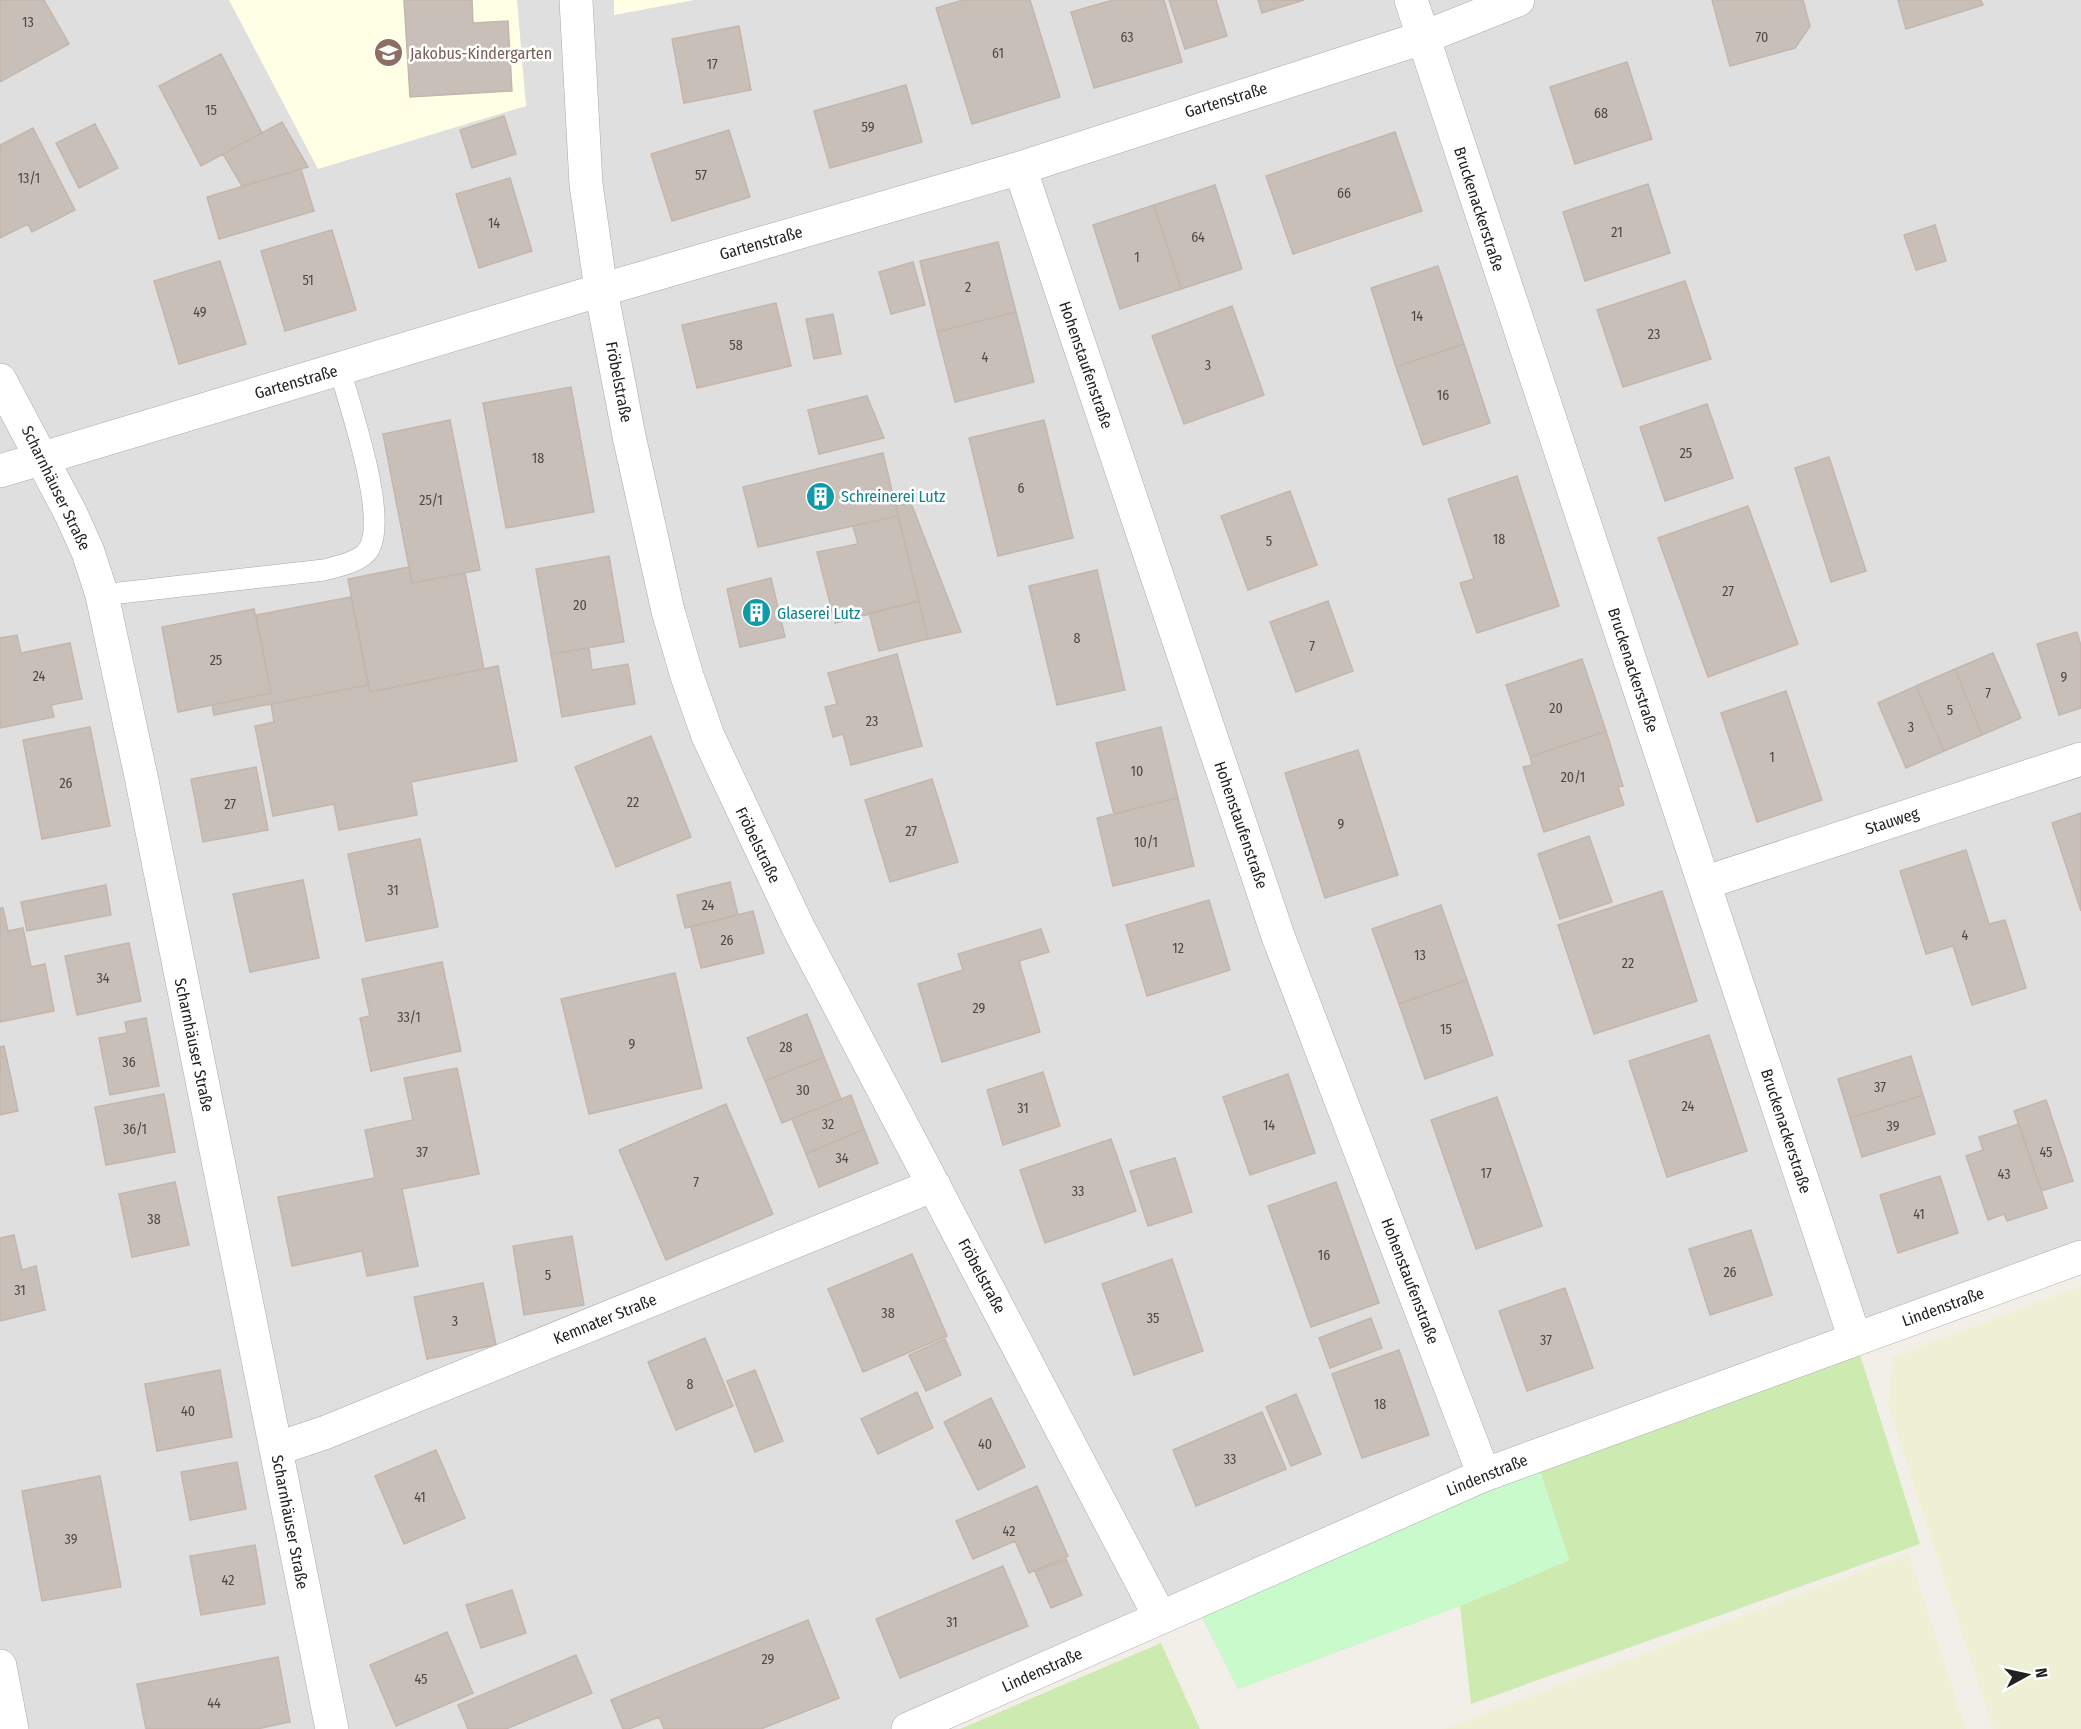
<svg xmlns="http://www.w3.org/2000/svg" width="2081" height="1729" viewBox="0 0 2081 1729" font-family="'Fira Sans Condensed',sans-serif">
<style>
.residential{fill:#e0dfdf}
.education{fill:#ffffe5}
.farmland{fill:#eef0d5}
.grass{fill:#cdebb0}
.park{fill:#c8facc}
.building{fill:#c7bfb8;stroke:#c4b6ab;stroke-width:1.5}
.lines{fill:none;stroke-linecap:round;stroke-linejoin:round}
.lane-casing{stroke:#a9a9a9;stroke-width:22}
.street-casing{stroke:#a9a9a9;stroke-width:34}
.lane{stroke:#fff;stroke-width:21}
.street{stroke:#fff;stroke-width:33}
.labels{text-anchor:middle;dominant-baseline:central;stroke-width:5;stroke-linejoin:round;paint-order:stroke}
.number-label{font-size:14px;fill:#4b4948}
.education-label{font-size:16px;fill:#785e54;stroke:#fff;text-anchor:start}
.street-label{font-size:16px;fill:#222;stroke:#fff}
.culture-label{font-size:16px;fill:#0d838f;stroke:#fff;text-anchor:start}
</style>
<rect width="100%" height="100%" fill="#f2efe9"/>
<path class="residential" d="M0,0H2081V1257L1855,1339L1460,1606L1238,1689L1200,1613L908,1729H0Z"/>
<path class="education" d="M229,0H517L526,106L318,169Z
M614,0H694L614,15Z"/>
<path class="farmland" d="M2081,1286V1729H1993L1888,1406L1893,1357Z
M1909,1553L1966,1729H1443Z"/>
<path class="grass" d="M1855,1339L1920,1544L1471,1704L1460,1606L1569,1560L1540,1470Z
M1161,1643L1200,1729H960Z"/>
<path class="park" d="M1540,1470L1569,1560L1460,1606L1238,1689L1201,1613Z"/>
<path class="building" d="M0,0H44L69,44L0,82Z
M404,0H472L473,23L508,21L512,91L410,97Z
M963,0H1030L1060,97L972,124L936,8Z
M1113,0H1164L1182,62L1094,88L1071,12Z
M1169,0H1216L1227,36L1185,49Z
M1258,0H1304L1262,13Z
M1712,0H1803L1810,26L1795,48L1730,66Z
M1898,0H1981L1983,5L1906,29Z
M739,26L751,90L684,103L672,39Z
M221,54L262,133L201,166L159,86Z
M1627,62L1652,139L1575,164L1550,87Z
M906,85L922,142L830,168L814,111Z
M504,116L516,154L472,168L460,130Z
M282,122L308,167L242,186L223,154Z
M95,124L118,168L79,188L56,143Z
M33,128L75,210L32,232L28,224L0,238V145Z
M729,130L750,197L672,221L651,154Z
M1395,132L1422,211L1293,254L1266,176Z
M301,169L314,211L219,239L207,197Z
M510,178L532,251L479,268L456,194Z
M1648,184L1670,253L1585,281L1563,212Z
M1215,185L1242,269L1181,289L1154,205Z
M1154,205L1181,289L1120,309L1093,225Z
M1935,225L1946,261L1916,270L1904,235Z
M332,230L356,310L285,331L261,251Z
M998,242L1016,312L937,332L920,261Z
M220,261L246,344L179,364L154,281Z
M913,262L925,305L891,314L879,272Z
M1438,266L1464,344L1396,367L1371,288Z
M1685,281L1711,359L1623,387L1597,310Z
M776,303L791,366L697,388L682,325Z
M1232,306L1264,395L1184,424L1152,336Z
M1016,312L1034,382L955,402L937,332Z
M833,314L841,354L814,359L806,319Z
M1464,344L1490,423L1423,445L1396,367Z
M571,387L594,512L506,528L483,403Z
M867,396L884,438L819,454L808,410Z
M1707,404L1733,478L1665,501L1640,427Z
M450,420L480,570L412,583L383,434Z
M1044,420L1073,538L998,556L969,438Z
M883,453L898,516L758,547L743,487Z
M1829,457L1866,571L1831,582L1795,468Z
M1517,476L1559,606L1477,633L1460,583L1474,579L1448,499Z
M1290,491L1317,565L1248,590L1221,516Z
M911,503L961,632L928,639L896,506Z
M1748,506L1798,644L1708,677L1658,538Z
M898,516L919,601L835,623L817,552L858,544L853,526Z
M609,556L624,642L551,654L536,569Z
M409,567L412,583L465,573L484,669L370,692L348,579Z
M1097,570L1125,690L1057,705L1029,586Z
M771,578L785,637L740,647L727,589Z
M351,597L368,685L214,715L212,705L271,693L256,615Z
M919,601L928,639L879,651L869,613Z
M1328,601L1353,671L1296,692L1270,622Z
M254,609L271,693L178,712L162,627Z
M2077,632L2081,646V708L2059,715L2037,644Z
M17,635L21,653L70,643L82,699L51,705L54,717L0,728V638Z
M589,648L592,670L628,664L635,704L562,717L551,654Z
M1993,653L2021,718L1982,735L1955,669Z
M897,654L922,746L851,765L843,734L833,737L825,707L837,704L828,673Z
M1582,659L1606,731L1530,757L1506,685Z
M498,666L517,761L411,782L417,815L339,830L334,804L273,816L255,726L274,722L271,704L368,685L370,692Z
M1955,669L1982,735L1944,751L1916,686Z
M1916,686L1944,751L1906,768L1878,703Z
M1786,691L1822,800L1757,822L1721,713Z
M90,727L110,826L42,839L23,740Z
M1161,727L1178,798L1114,814L1096,743Z
M1606,731L1623,786L1618,787L1624,805L1544,832L1523,767L1532,765L1530,757Z
M651,736L691,837L616,867L575,767Z
M1358,750L1398,875L1325,898L1285,773Z
M256,767L268,830L203,842L191,779Z
M932,779L958,862L890,882L865,800Z
M1178,798L1194,866L1113,886L1097,818Z
M2081,813V911L2052,823Z
M1589,836L1612,902L1560,919L1538,854Z
M420,839L438,927L366,941L348,854Z
M1966,850L1989,924L2005,920L2026,988L1972,1005L1953,946L1926,954L1900,871Z
M303,880L319,958L250,972L233,894Z
M730,882L738,915L685,928L677,895Z
M106,885L111,915L27,931L21,902Z
M1662,891L1697,1001L1594,1034L1558,925Z
M1209,900L1230,970L1147,996L1126,925Z
M1441,905L1467,980L1399,1004L1372,929Z
M0,908H3L8,931L23,928L31,967L45,964L54,1011L0,1022Z
M753,911L764,953L701,968L691,927Z
M1041,929L1049,952L1019,961L1040,1032L942,1062L918,984L963,970L958,954Z
M129,943L141,1001L77,1015L65,956Z
M442,962L461,1051L371,1071L360,1018L370,1016L362,979Z
M675,973L702,1088L589,1114L561,999Z
M1467,980L1493,1055L1425,1079L1399,1004Z
M807,1014L824,1057L765,1081L747,1038Z
M146,1018L159,1086L110,1095L99,1038L127,1033L125,1022Z
M1709,1035L1747,1151L1667,1177L1629,1061Z
M4,1046L18,1111L0,1115V1047Z
M1911,1056L1923,1095L1850,1118L1838,1079Z
M824,1057L841,1099L782,1123L765,1081Z
M457,1068L479,1174L402,1189L418,1266L367,1276L362,1251L292,1266L278,1197L375,1178L365,1130L413,1120L404,1078Z
M1043,1072L1060,1126L1003,1145L987,1090Z
M1288,1074L1315,1153L1250,1175L1223,1097Z
M164,1094L175,1152L106,1165L95,1107Z
M851,1095L864,1129L806,1154L792,1119Z
M1923,1095L1935,1134L1862,1157L1850,1118Z
M1497,1097L1542,1226L1476,1249L1431,1120Z
M2046,1100L2073,1181L2041,1191L2014,1111Z
M726,1104L773,1214L666,1260L619,1150Z
M2019,1124L2047,1208L2007,1221L2004,1214L1988,1220L1966,1156L1983,1150L1979,1137Z
M864,1129L878,1163L819,1187L806,1154Z
M1111,1139L1136,1211L1045,1243L1020,1170Z
M1175,1158L1192,1212L1148,1226L1130,1171Z
M1940,1176L1958,1233L1898,1253L1880,1195Z
M175,1182L189,1245L132,1257L119,1194Z
M1336,1182L1379,1303L1311,1327L1268,1206Z
M1751,1230L1772,1295L1710,1315L1689,1249Z
M14,1235L22,1270L36,1266L45,1310L0,1321V1238Z
M572,1236L584,1305L524,1315L513,1246Z
M912,1254L947,1336L863,1372L828,1289Z
M1172,1259L1203,1351L1134,1375L1102,1284Z
M483,1283L496,1345L427,1359L414,1297Z
M1565,1288L1593,1368L1527,1391L1499,1311Z
M1371,1318L1382,1348L1330,1368L1319,1338Z
M705,1338L733,1406L676,1430L648,1362Z
M945,1339L961,1375L926,1391L909,1355Z
M1399,1350L1429,1435L1362,1458L1332,1374Z
M220,1370L232,1437L157,1451L145,1384Z
M755,1370L783,1441L755,1452L727,1381Z
M917,1392L933,1428L878,1454L861,1419Z
M1296,1394L1321,1454L1291,1466L1266,1407Z
M991,1398L1025,1467L978,1490L944,1422Z
M1262,1412L1286,1469L1196,1506L1173,1450Z
M436,1450L465,1518L404,1544L375,1476Z
M237,1462L246,1509L190,1520L181,1472Z
M100,1476L121,1587L42,1601L22,1491Z
M1037,1486L1068,1556L1029,1573L1015,1541L973,1559L956,1521Z
M255,1545L265,1604L201,1615L190,1556Z
M1066,1559L1082,1595L1051,1608L1035,1572Z
M1003,1566L1028,1626L900,1678L876,1619Z
M512,1590L526,1633L481,1648L466,1605Z
M808,1620L839,1698L761,1729H664L659,1717L629,1729H623L611,1700Z
M447,1632L473,1693L396,1726L370,1665Z
M576,1655L592,1693L506,1729H468L458,1705Z
M278,1657L290,1722L257,1729H146L137,1684Z"/>
<g class="lines">
<defs>
<path id="lane" d="M102,595L324,570C338,566 361,562 369,549C388,516 350,407 340,370"/>
<path id="street" d="M576,0L586,184L601,290L629,436L668,611L687,676L708,736L798,927L1160,1617
M1411,0L1855,1339
M1020,168L1278,936L1484,1475
M0,380L71,514L88,552L102,595L142,781L332,1729
M0,471L601,290L1020,168L1422,38L1518,0
M1704,883L2081,759
M276,1449L324,1433L934,1185
M0,1666L12,1729
M908,1729L1484,1475L2081,1257"/>
</defs>
<use href="#lane" class="lane-casing"/>
<use href="#street" class="street-casing"/>
<use href="#lane" class="lane"/>
<use href="#street" class="street"/>
</g>
<defs>
<symbol id="school-disc" viewBox="-11 -11 22 22"><circle r="9.5" fill="#8d6e63" stroke="#fff"/><path d="M0-5L7-2L0 1L-7-2ZM-4 1L0 2.5L4 1V4Q0 6-4 4Z" fill="#fff"/></symbol>
<symbol id="building-disc" viewBox="-11 -11 22 22"><circle r="9.5" fill="#0f9aa8" stroke="#fff"/><path d="M-4-6H4V6H1V3H-1V6H-4ZM-2.5-4.3h1.7v1.8h-1.7ZM.8-4.3h1.7v1.8H.8ZM-2.5-1h1.7V.8h-1.7ZM.8-1h1.7V.8H.8Z" fill="#fff"/></symbol>
</defs>
<g fill-rule="evenodd">
<use href="#school-disc" x="372" y="36" width="33" height="33"/>
<use href="#building-disc" x="804" y="480" width="33" height="33"/>
<use href="#building-disc" x="740" y="596" width="33" height="33"/>
</g>
<g class="labels">
<g class="number-label">
<text x="28" y="22">13</text>
<text x="1127" y="37">63</text>
<text x="1762" y="37">70</text>
<text x="998" y="53">61</text>
<text x="712" y="64">17</text>
<text x="211" y="110">15</text>
<text x="1601" y="113">68</text>
<text x="868" y="127">59</text>
<text x="701" y="175">57</text>
<text x="29" y="178">13/1</text>
<text x="1344" y="193">66</text>
<text x="494" y="223">14</text>
<text x="1617" y="232">21</text>
<text x="1198" y="237">64</text>
<text x="1137" y="257">1</text>
<text x="308" y="280">51</text>
<text x="968" y="287">2</text>
<text x="200" y="312">49</text>
<text x="1417" y="316">14</text>
<text x="1654" y="334">23</text>
<text x="736" y="345">58</text>
<text x="985" y="357">4</text>
<text x="1208" y="365">3</text>
<text x="1443" y="395">16</text>
<text x="1686" y="453">25</text>
<text x="538" y="458">18</text>
<text x="1021" y="488">6</text>
<text x="431" y="500">25/1</text>
<text x="1499" y="539">18</text>
<text x="1269" y="541">5</text>
<text x="1728" y="591">27</text>
<text x="580" y="605">20</text>
<text x="1077" y="638">8</text>
<text x="1312" y="646">7</text>
<text x="216" y="660">25</text>
<text x="39" y="676">24</text>
<text x="2064" y="677">9</text>
<text x="1988" y="693">7</text>
<text x="1556" y="708">20</text>
<text x="1950" y="710">5</text>
<text x="872" y="721">23</text>
<text x="1911" y="727">3</text>
<text x="1772" y="757">1</text>
<text x="1137" y="771">10</text>
<text x="1573" y="777">20/1</text>
<text x="66" y="783">26</text>
<text x="633" y="802">22</text>
<text x="230" y="804">27</text>
<text x="1341" y="824">9</text>
<text x="911" y="831">27</text>
<text x="1146" y="842">10/1</text>
<text x="393" y="890">31</text>
<text x="708" y="905">24</text>
<text x="1965" y="935">4</text>
<text x="727" y="940">26</text>
<text x="1178" y="948">12</text>
<text x="1420" y="955">13</text>
<text x="1628" y="963">22</text>
<text x="103" y="978">34</text>
<text x="979" y="1008">29</text>
<text x="409" y="1017">33/1</text>
<text x="1446" y="1029">15</text>
<text x="632" y="1044">9</text>
<text x="786" y="1047">28</text>
<text x="129" y="1062">36</text>
<text x="1880" y="1087">37</text>
<text x="803" y="1090">30</text>
<text x="1688" y="1106">24</text>
<text x="1023" y="1108">31</text>
<text x="828" y="1124">32</text>
<text x="1269" y="1125">14</text>
<text x="1893" y="1126">39</text>
<text x="135" y="1129">36/1</text>
<text x="422" y="1152">37</text>
<text x="2046" y="1152">45</text>
<text x="842" y="1158">34</text>
<text x="1486" y="1173">17</text>
<text x="2004" y="1174">43</text>
<text x="696" y="1182">7</text>
<text x="1078" y="1191">33</text>
<text x="1919" y="1214">41</text>
<text x="154" y="1219">38</text>
<text x="1324" y="1255">16</text>
<text x="1730" y="1272">26</text>
<text x="548" y="1275">5</text>
<text x="20" y="1290">31</text>
<text x="888" y="1313">38</text>
<text x="1153" y="1318">35</text>
<text x="455" y="1321">3</text>
<text x="1546" y="1340">37</text>
<text x="690" y="1384">8</text>
<text x="1380" y="1404">18</text>
<text x="188" y="1411">40</text>
<text x="985" y="1444">40</text>
<text x="1230" y="1459">33</text>
<text x="420" y="1497">41</text>
<text x="1009" y="1531">42</text>
<text x="71" y="1539">39</text>
<text x="228" y="1580">42</text>
<text x="952" y="1622">31</text>
<text x="768" y="1659">29</text>
<text x="421" y="1679">45</text>
<text x="214" y="1703">44</text>
</g>
<g class="education-label">
<text x="410" y="53">Jakobus-Kindergarten</text>
</g>
<g class="street-label">
<text transform="translate(1226 100) rotate(-17)">Gartenstraße</text>
<text transform="translate(1479 209) rotate(72)">Bruckenackerstraße</text>
<text transform="translate(761 243) rotate(-16)">Gartenstraße</text>
<text transform="translate(1086 365) rotate(71)">Hohenstaufenstraße</text>
<text transform="translate(296 382) rotate(-16)">Gartenstraße</text>
<text transform="translate(619 382) rotate(79)">Fröbelstraße</text>
<text transform="translate(56 488) rotate(64)">Scharnhäuser Straße</text>
<text transform="translate(1633 670) rotate(72)">Bruckenackerstraße</text>
<text transform="translate(1892 821) rotate(-18)">Stauweg</text>
<text transform="translate(1241 825) rotate(71)">Hohenstaufenstraße</text>
<text transform="translate(758 845) rotate(64)">Fröbelstraße</text>
<text transform="translate(194 1045) rotate(78)">Scharnhäuser Straße</text>
<text transform="translate(1786 1131) rotate(72)">Bruckenackerstraße</text>
<text transform="translate(982 1276) rotate(62)">Fröbelstraße</text>
<text transform="translate(1410 1281) rotate(69)">Hohenstaufenstraße</text>
<text transform="translate(1943 1307) rotate(-20)">Lindenstraße</text>
<text transform="translate(605 1319) rotate(-22)">Kemnater Straße</text>
<text transform="translate(1487 1475) rotate(-22)">Lindenstraße</text>
<text transform="translate(290 1522) rotate(79)">Scharnhäuser Straße</text>
<text transform="translate(1042 1670) rotate(-24)">Lindenstraße</text>
</g>
<g class="culture-label">
<text x="841" y="496">Schreinerei Lutz</text>
<text x="777" y="613">Glaserei Lutz</text>
</g>
</g>
<g transform="translate(2027 1675) rotate(82)" stroke="#ffffff" stroke-width="4.5" paint-order="stroke">
<path d="M0-4.5L10 22L0 15L-10 22Z" fill="#222222"/>
<text y="-9" font-size="16" font-weight="bold" text-anchor="middle" fill="#222222">N</text>
</g>
</svg>
